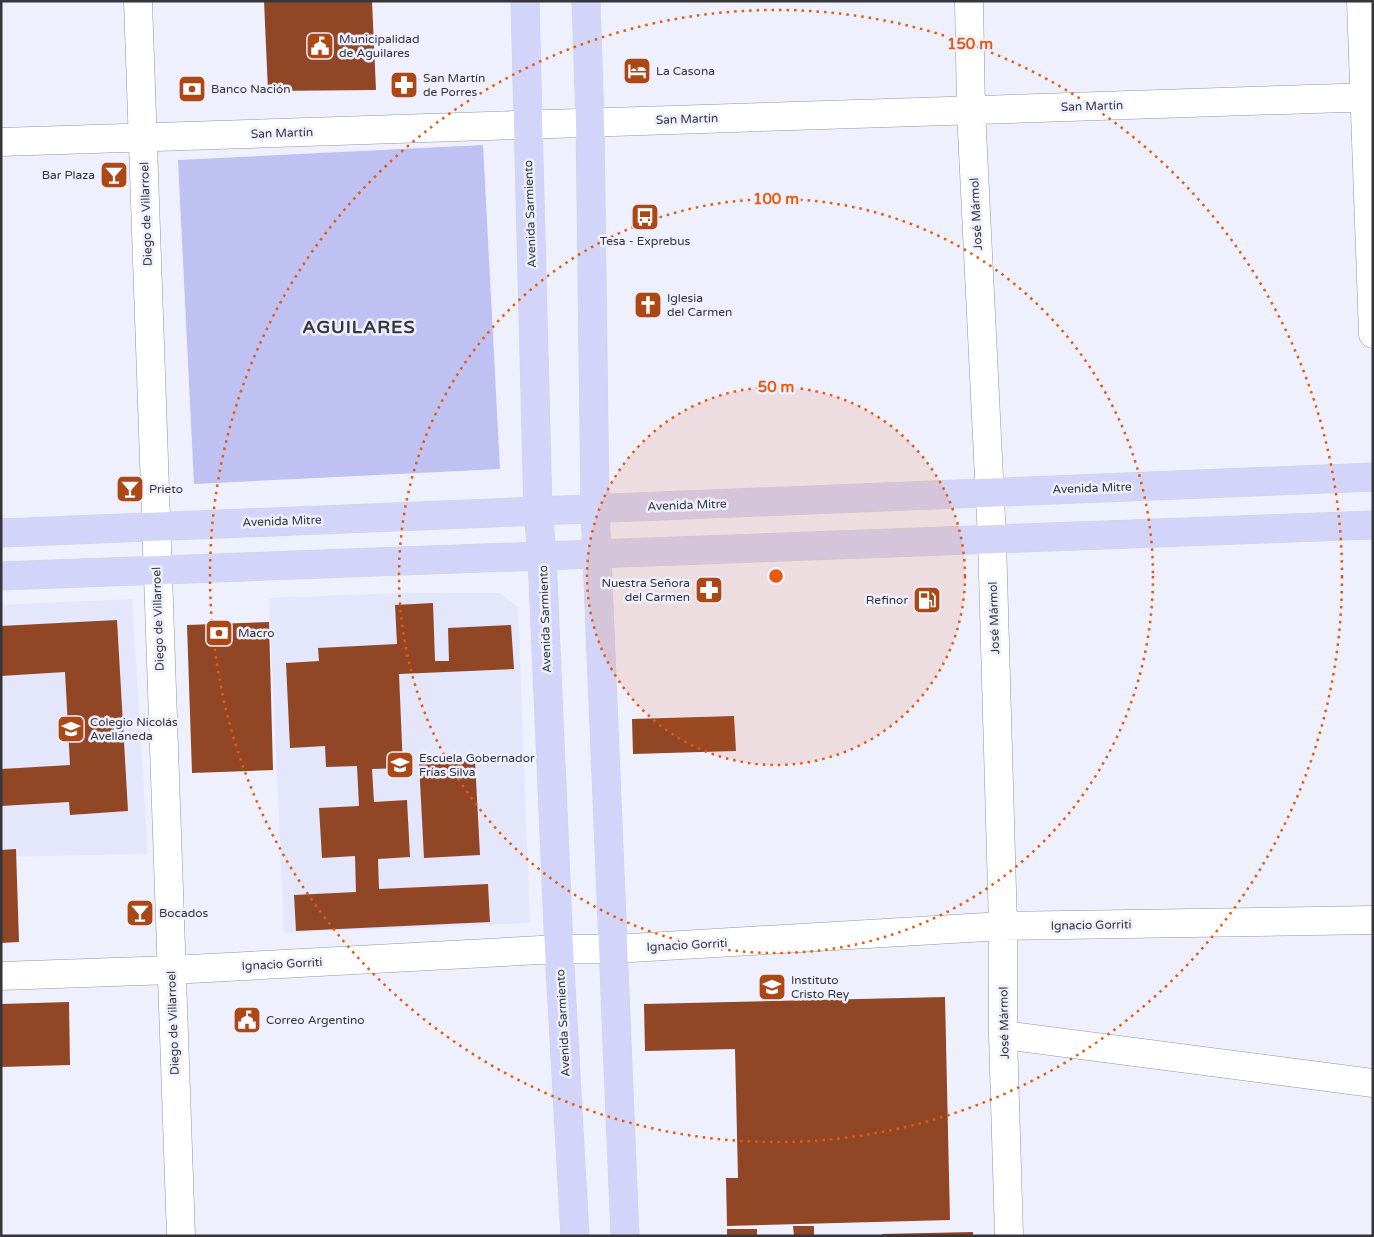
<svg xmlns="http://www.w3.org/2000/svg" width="1374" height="1237" viewBox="0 0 1374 1237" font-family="'Varela Round',sans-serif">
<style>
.built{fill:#e4e6fc}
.green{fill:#bec1f2}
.building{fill:#914726}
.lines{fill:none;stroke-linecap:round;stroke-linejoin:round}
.minor-casing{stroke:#9394a1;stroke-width:29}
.major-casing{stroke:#d3d3d4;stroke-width:29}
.minor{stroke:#fff;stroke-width:28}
.major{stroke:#d2d4f9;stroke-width:28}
.ring{fill:none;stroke:#e8590c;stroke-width:2.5;stroke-dasharray:2.5 5}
.labels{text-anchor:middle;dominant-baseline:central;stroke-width:5;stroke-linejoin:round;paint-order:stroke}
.poi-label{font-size:12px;fill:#35353a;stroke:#eff0fe;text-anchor:start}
.street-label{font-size:12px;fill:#35353a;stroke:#eff0fe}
.district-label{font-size:18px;font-weight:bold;letter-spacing:1px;fill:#35353a;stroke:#eff0fe}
.centre{fill:#e8590c;stroke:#eff0fe;stroke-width:2.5}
.ring-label{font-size:15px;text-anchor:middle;font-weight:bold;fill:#e8590c;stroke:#eff0fe;stroke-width:5;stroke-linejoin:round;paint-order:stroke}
</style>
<rect width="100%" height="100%" fill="#eff0fe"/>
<path class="built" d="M401,593H500L518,607L530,923L284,933L269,598Z
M132,599L148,854L1,857V605Z"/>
<path class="green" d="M483,145L500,469L194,484L178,160Z"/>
<path class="building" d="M264,1H372L376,90L268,91Z
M433,603L435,661H449L448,628L511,625L514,669L399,674L403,768L372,769L374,802L407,800L410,857L378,859L379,889L488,884L490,922L296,931L294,895L356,892L355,856L322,858L319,808L359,806L357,766L326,767L325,746L290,748L286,663L319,661L318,648L397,644L395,605Z
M117,620L128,811L70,815L69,802L1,806V769L70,765L65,672L1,676V626Z
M269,622L273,770L192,773L187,625Z
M734,716L736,751L633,754L632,719Z
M475,761L480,855L424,858L419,763Z
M16,849L19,942L1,943V850Z
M945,997L950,1220L727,1226L726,1178H738L735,1049L645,1051L644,1004Z
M69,1002L70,1065L1,1067V1004Z
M793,1226H814V1236H794Z
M727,1229H757V1236H727Z
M973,1232V1236H882V1234Z"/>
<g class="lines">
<defs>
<path id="minor" d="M138,1L181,1236
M969,1L971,110L992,539L1003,926V1035L1009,1236
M1361,1L1373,334
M1,142L1373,97
M1,976L171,970L559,949H614L1003,926L1373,920
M1003,1035L1373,1083"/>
<path id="major" d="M525,1L538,511L542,556L559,949L575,1236
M586,1L590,122L595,508L625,1236
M1,533L1373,477
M1,576L1373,525"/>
</defs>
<use href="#minor" class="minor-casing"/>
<use href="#major" class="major-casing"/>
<use href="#minor" class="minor"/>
<use href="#major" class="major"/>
</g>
<circle cx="776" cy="576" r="189" fill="#e8590c" fill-opacity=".12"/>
<g class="ring">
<circle cx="776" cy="576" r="189"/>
<circle cx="776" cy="576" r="377"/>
<circle cx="776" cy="576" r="566"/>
</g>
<defs>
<symbol id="civic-square" viewBox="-11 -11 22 22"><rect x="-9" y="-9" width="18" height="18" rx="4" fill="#ac4815" stroke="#eff0fe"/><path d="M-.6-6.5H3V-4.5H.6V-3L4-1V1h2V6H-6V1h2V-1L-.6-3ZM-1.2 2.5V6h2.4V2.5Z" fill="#fff"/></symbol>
<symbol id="hotel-square" viewBox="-11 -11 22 22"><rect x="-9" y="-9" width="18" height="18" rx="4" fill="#ac4815" stroke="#eff0fe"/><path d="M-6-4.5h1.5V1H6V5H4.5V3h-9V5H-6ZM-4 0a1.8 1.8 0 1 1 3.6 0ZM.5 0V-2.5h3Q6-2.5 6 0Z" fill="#fff"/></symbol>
<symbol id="pharmacy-square" viewBox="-11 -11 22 22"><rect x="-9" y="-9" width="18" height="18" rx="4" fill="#ac4815" stroke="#eff0fe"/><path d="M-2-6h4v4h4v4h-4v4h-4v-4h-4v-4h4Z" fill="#fff"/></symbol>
<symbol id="bank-square" viewBox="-11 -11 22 22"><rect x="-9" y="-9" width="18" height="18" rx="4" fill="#ac4815" stroke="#eff0fe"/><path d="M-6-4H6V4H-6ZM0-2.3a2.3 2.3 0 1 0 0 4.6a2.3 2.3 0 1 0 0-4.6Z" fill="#fff"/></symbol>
<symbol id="bar-square" viewBox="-11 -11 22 22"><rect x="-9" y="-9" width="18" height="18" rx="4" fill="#ac4815" stroke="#eff0fe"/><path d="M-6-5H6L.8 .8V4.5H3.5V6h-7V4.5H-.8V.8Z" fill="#fff"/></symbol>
<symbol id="bus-square" viewBox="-11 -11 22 22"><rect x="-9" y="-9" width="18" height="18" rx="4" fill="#ac4815" stroke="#eff0fe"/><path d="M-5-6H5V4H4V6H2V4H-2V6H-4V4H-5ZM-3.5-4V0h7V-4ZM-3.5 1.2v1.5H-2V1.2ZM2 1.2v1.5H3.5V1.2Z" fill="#fff"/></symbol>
<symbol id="church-square" viewBox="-11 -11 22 22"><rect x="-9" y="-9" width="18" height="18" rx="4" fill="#ac4815" stroke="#eff0fe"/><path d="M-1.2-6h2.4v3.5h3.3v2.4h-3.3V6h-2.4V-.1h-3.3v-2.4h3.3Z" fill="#fff"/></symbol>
<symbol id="fuel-square" viewBox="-11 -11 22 22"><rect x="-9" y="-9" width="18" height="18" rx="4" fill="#ac4815" stroke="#eff0fe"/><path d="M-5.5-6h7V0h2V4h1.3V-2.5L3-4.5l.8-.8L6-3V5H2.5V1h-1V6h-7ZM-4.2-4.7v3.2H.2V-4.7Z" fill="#fff"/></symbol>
<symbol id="school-square" viewBox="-11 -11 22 22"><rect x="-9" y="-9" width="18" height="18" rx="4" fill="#ac4815" stroke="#eff0fe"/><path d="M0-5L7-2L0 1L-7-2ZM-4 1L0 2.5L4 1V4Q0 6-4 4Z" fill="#fff"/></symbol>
</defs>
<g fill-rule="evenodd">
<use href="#civic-square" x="304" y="30" width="32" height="32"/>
<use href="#hotel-square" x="621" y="55" width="32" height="32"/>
<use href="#pharmacy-square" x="388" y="69" width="32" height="32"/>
<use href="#bank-square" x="176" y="73" width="32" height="32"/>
<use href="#bar-square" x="98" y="159" width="32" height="32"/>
<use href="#bus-square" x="629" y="201" width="32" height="32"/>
<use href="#church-square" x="632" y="289" width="32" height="32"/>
<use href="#bar-square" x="114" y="473" width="32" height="32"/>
<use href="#pharmacy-square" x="693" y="574" width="32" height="32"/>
<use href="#fuel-square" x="911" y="584" width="32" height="32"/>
<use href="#bank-square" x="203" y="617" width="32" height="32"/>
<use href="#school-square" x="55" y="713" width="32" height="32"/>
<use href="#school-square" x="384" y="749" width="32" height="32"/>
<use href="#bar-square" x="124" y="897" width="32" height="32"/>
<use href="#school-square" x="756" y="971" width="32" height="32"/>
<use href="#civic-square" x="231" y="1004" width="32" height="32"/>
</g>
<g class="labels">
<g class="poi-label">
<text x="339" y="39">Municipalidad<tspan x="339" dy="14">de Aguilares</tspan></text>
<text x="656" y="71">La Casona</text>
<text x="423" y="78">San Martín<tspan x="423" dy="14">de Porres</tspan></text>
<text x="211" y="89">Banco Nación</text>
<text x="95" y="175" text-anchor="end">Bar Plaza</text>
<text x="645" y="241" text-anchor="middle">Tesa - Exprebus</text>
<text x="667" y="298">Iglesia<tspan x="667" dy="14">del Carmen</tspan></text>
<text x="149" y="489">Prieto</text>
<text x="690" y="583" text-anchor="end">Nuestra Señora<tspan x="690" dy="14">del Carmen</tspan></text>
<text x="908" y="600" text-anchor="end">Refinor</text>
<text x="238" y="633">Macro</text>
<text x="90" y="722">Colegio Nicolás<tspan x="90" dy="14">Avellaneda</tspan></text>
<text x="419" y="758">Escuela Gobernador<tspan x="419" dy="14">Frías Silva</tspan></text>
<text x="159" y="913">Bocados</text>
<text x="791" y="980">Instituto<tspan x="791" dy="14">Cristo Rey</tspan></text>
<text x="266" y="1020">Correo Argentino</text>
</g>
<g class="street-label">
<text transform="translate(1092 106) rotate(-2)">San Martín</text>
<text transform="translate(687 119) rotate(-2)">San Martín</text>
<text transform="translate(282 133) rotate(-2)">San Martín</text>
<text transform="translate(146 214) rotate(-92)">Diego de Villarroel</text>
<text transform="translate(530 214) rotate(-92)">Avenida Sarmiento</text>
<text transform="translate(976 214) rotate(-93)">José Mármol</text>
<text transform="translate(1092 488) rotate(-2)">Avenida Mitre</text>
<text transform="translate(687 505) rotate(-2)">Avenida Mitre</text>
<text transform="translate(282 521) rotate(-2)">Avenida Mitre</text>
<text transform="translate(994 618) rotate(-92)">José Mármol</text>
<text transform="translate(158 619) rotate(-92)">Diego de Villarroel</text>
<text transform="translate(545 619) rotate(-92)">Avenida Sarmiento</text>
<text transform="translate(1091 925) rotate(-1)">Ignacio Gorriti</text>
<text transform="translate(687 945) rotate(-3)">Ignacio Gorriti</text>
<text transform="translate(282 964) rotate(-3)">Ignacio Gorriti</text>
<text transform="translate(173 1023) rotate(-92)">Diego de Villarroel</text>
<text transform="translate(563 1023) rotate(-93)">Avenida Sarmiento</text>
<text transform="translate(1004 1023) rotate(-91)">José Mármol</text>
</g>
<g class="district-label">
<text x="359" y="327">AGUILARES</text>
</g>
</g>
<circle cx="776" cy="576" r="8" class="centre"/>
<g class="ring-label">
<text x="970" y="49">150 m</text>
<text x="776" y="204">100 m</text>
<text x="776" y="392">50 m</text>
</g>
<rect width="1374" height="1237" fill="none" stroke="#35353a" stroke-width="5"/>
</svg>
